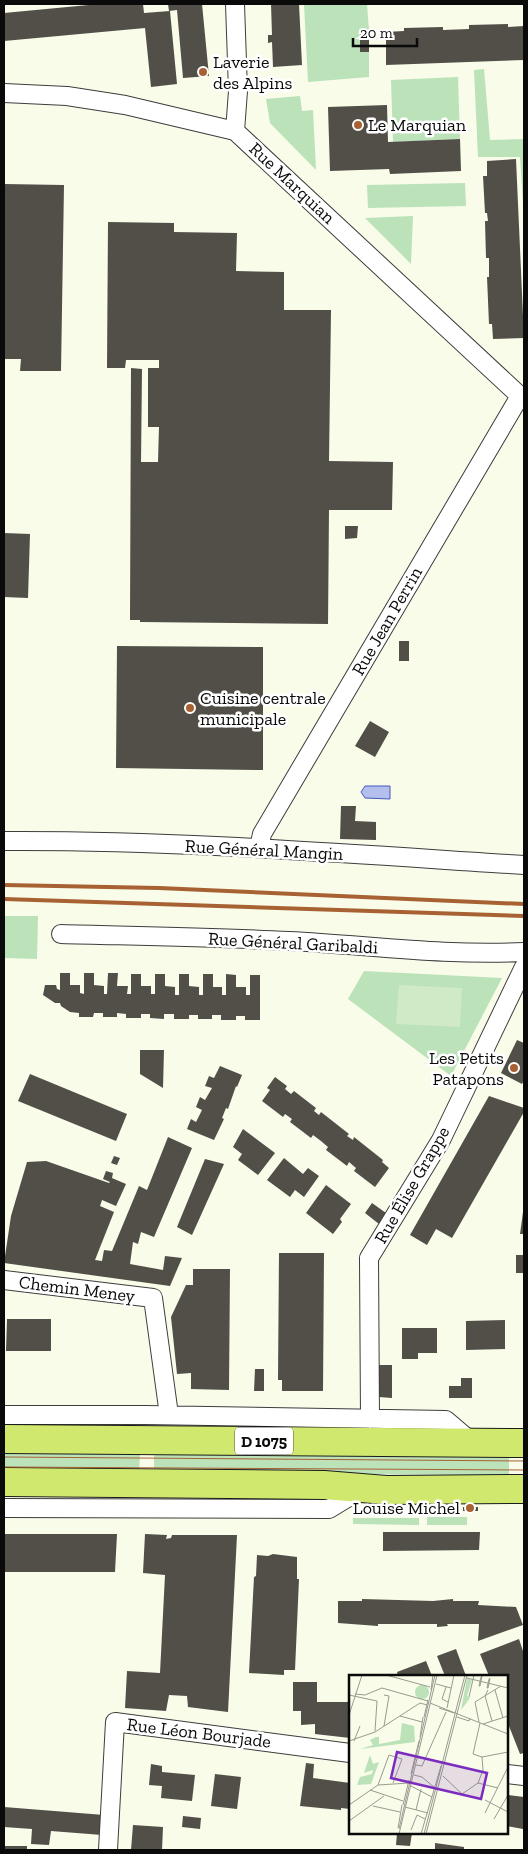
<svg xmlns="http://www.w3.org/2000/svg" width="528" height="1854" viewBox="0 0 528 1854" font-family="'Zilla Slab',serif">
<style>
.green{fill:#bbe2b8}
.pitch{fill:#d0eac8}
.water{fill:#b4bfee;stroke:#4458bc}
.building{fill:#514f48}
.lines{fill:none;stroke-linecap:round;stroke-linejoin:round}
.minor-casing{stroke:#3d3d3d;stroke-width:20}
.primary-casing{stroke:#1b1b1b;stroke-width:30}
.minor{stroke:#fff;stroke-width:18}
.primary{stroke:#d0e86e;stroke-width:28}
.tram{stroke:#a86133;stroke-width:1}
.rail{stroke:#a86133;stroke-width:4}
.poi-dot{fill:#a86133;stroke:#fff;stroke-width:2}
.labels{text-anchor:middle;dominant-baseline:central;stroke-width:5;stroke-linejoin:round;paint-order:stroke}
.shield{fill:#fff;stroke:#545454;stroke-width:1}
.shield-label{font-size:16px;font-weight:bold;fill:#0a0a0a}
.poi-label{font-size:18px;fill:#0a0a0a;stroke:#fff;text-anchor:start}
.street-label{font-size:18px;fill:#0a0a0a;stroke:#fff}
.inset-road{fill:none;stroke:#999b90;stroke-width:1}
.view{fill:#7b2cbf;fill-opacity:0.15;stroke:#7b2cbf;stroke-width:2.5}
.inset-edge{fill:none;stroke:#0a0a0a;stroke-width:2.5}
</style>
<rect width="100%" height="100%" fill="#f8fce9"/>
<path class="green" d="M304,4H367L369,31L360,32V52H369V77L308,82Z
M484,69L490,140L524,139V219L520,157H478L474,70Z
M458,77L460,139L393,142L391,80Z
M300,96L302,111L313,110L316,170L270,123L266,99Z
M465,183L466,206L368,208L367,185Z
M413,216L411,264L365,218Z
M4,916H38L37,959L4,958Z
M364,971L502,978L451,1076L348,999Z
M4,1452L140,1453L139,1473L4,1472Z
M154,1452L509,1455V1475L154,1473Z
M427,1517H467V1525H427Z
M353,1518H419V1525L353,1524Z"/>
<path class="pitch" d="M399,985L462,988L460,1027L396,1024Z"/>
<path class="water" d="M365,786H390V799L365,798L361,792Z"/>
<path class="building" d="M99,4H143L144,13L170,11L177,84L151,87L145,28L4,41V13Z
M168,4H202L209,76L183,78L177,10L169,11Z
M271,4H299L302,65L273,67L272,42L268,43V35H272Z
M508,24V27L524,26V60L386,65V32L404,31V28L443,27V30L469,29V25Z
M360,31H369V52H360Z
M387,105L388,142L460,139L461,171L390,174L389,169L330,171L328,107Z
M516,159L524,338L493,339L492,324H489L487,277H489V258H486L485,221H488L487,213H485L483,176H487V161Z
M4,184L64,185L61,371H20L21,359H4Z
M108,222L174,223V232L237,233L236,271L284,272V310H331L329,461L393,462L392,510H329L328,624L140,622V620H130L131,368L142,369L141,462H158L159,427H148V368H159V360H126L125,368H107Z
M345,526H358L357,538L345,539Z
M4,533L30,534L28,598L4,597Z
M399,641H409V661H399Z
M117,646L263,647V770L116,768Z
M370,721L389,732L375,757L355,746Z
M341,806H356L355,821L376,822V840L340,839Z
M60,973H70V985H80V993L84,994V973H94V985L104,986V994H107L108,973H118L117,986H128L127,994H131V974H141V986H151V994H155V974H165V986L175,987V995H179V974H189V986L199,987V995H203V974H213V987H222V995H226V974L236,975V987H246V995H250V975H260V1020H245V1016H236V1020H221V1015H212V1019H198V1015H189V1019H174V1014H164V1019L150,1018V1014H141V1018H126V1014L117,1013V1017H103V1013H94L93,1017H79V1013L70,1012L61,1006L60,1003H55L43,995L45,985H56L57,989L60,990Z
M517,1040L524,1043V1080L522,1084L501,1073Z
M140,1050H164L163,1088L140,1074Z
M220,1066L242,1075L237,1087L236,1086L228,1109L226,1108L222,1118L224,1119L214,1140L187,1129L191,1119L196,1122L202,1110L196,1107L200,1097L205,1100L212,1088L205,1086L209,1076L214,1078Z
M30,1074L127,1114L116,1141L18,1101Z
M275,1077L287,1086L285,1089L291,1094L294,1091L316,1108L314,1111L319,1115L321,1112L349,1134L347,1136L353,1140L354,1137L383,1160L382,1162L389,1168L375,1187L354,1171L356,1168L349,1162L347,1166L326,1150L328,1147L321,1141L313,1135L311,1138L290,1122L292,1119L285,1114L283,1117L262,1101L270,1090L267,1088Z
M489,1096L524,1108V1112L452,1238L436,1229L427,1245L410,1235Z
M243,1129L275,1153L258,1175L238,1160L242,1154L233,1147Z
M168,1137L192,1148L154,1237L141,1232L138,1244L133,1242L130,1264L163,1270L165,1256L182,1258L170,1286L4,1263L11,1216L27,1162L46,1161L109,1183L110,1182L103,1179L106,1171L113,1173L112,1178L126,1184L116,1206L102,1200L100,1206L114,1212L95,1260L102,1261L104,1250L112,1251L139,1186L147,1190Z
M114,1156L120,1158L117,1165L111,1163Z
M284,1158L303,1174L308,1168L319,1176L304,1197L295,1190L290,1197L267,1180Z
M205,1159L224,1164L192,1235L177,1227Z
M326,1185L351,1204L340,1219L342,1222L333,1234L306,1213Z
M372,1203L386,1213L379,1224L365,1213Z
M523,1212H524V1234H520Z
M279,1253H324L323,1391H282V1380H278Z
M516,1255H524V1273H516Z
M193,1269H230L229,1390L191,1389V1373L177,1374L171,1317L186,1285H193Z
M7,1319H51V1351H6Z
M505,1320V1349L466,1350V1321Z
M402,1328H437V1353H418V1359H402Z
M379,1365H392V1398L379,1397Z
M255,1369H264V1391H254Z
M461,1378H472V1398H449V1386H461Z
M463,1507H478V1511H463Z
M383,1532H480L479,1550L383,1551Z
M4,1534H117L115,1572H4Z
M145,1534L167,1535L166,1539L171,1538L172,1535H237L228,1712L188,1707L187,1696L169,1695L166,1711L125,1708L127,1671L160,1673L165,1575L143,1573Z
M273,1554L297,1557V1579H299L295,1670H284V1675L249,1673L254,1577L256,1576L257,1555L268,1556Z
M362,1599L433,1601L453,1599V1601H479L478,1605L516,1607L523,1625L478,1641L479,1624H447L448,1626L437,1627V1624H378V1626L338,1623V1601H362Z
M519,1639L524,1654V1753L520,1754L507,1721V1676H489L480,1654Z
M456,1649L466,1676H445L437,1656Z
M426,1661L432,1676H398L397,1672Z
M293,1682H317V1702H350V1738L315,1734V1724L301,1725V1711H293Z
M306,1763L314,1764L313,1778L350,1783V1809L341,1808V1810L300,1806Z
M151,1764L162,1766V1772L195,1775L192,1801L161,1798L162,1786L149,1785Z
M215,1774L241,1777L237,1809L211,1806Z
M507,1795L524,1797L523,1829L507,1826Z
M4,1807L104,1815L102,1835L51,1831L49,1845L31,1844L32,1829L4,1827Z
M183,1816L201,1818L200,1829L182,1827Z
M133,1825L163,1827L162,1850H131Z
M397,1833H412L410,1846L396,1845Z
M435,1843L464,1847V1850H435Z
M4,1846H27V1850H4Z"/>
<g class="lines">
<defs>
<path id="minor" d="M4,93L67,96L125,105L235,131L520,396L262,834L259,848
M235,131L238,91L235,4
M4,841C177,840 351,854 524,865
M61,934C137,936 213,937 289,941C368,945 445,956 524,952
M4,1280L153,1298L169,1415
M4,1415H145L446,1420L473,1443
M370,1419L369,1258L441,1140L524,967
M4,1508L329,1509L362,1489
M507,1774L524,1776
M108,1850L115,1722L350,1753"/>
<path id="primary" d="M4,1439L524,1443
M4,1482L324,1485L386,1490L524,1489"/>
</defs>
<use href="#minor" class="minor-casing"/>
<use href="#primary" class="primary-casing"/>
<use href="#minor" class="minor"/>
<use href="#primary" class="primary"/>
<path class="tram" d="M4,1457L524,1461
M4,1467L524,1470"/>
<path class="rail" d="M4,885L159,888L524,904
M4,899L524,916"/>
</g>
<g class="poi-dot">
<circle cx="203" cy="72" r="5"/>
<circle cx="358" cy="125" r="5"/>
<circle cx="190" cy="708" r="5"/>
<circle cx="514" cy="1068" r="5"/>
<circle cx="470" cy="1508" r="5"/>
</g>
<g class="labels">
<rect class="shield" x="235" y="1427.5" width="58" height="27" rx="4"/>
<g class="shield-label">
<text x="264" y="1441">D 1075</text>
</g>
<g class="poi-label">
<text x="213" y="62">Laverie<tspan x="213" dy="21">des Alpins</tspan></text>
<text x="368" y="125">Le Marquian</text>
<text x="200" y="698">Cuisine centrale<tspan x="200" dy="21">municipale</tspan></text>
<text x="504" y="1058" text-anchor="end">Les Petits<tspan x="504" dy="21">Patapons</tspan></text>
<text x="460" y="1508" text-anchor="end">Louise Michel</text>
</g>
<g class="street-label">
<text transform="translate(292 183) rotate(43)">Rue Marquian</text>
<text transform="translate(387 621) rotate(-60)">Rue Jean Perrin</text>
<text transform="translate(264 850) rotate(3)">Rue Général Mangin</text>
<text transform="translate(293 943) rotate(3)">Rue Général Garibaldi</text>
<text transform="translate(412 1185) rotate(-60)">Rue Élise Grappe</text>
<text transform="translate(77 1289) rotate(7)">Chemin Meney</text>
<text transform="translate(199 1733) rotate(7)">Rue Léon Bourjade</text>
</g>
</g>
<g transform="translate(349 1675)">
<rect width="159" height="159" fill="#f8fce9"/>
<path d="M118,3L123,5L118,21L121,23L112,35ZM66 17a7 7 0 1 1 14 0a7 7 0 1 1-14 0ZM53,48L65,51L66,67L11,74L24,70L21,65L27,62H30V69L51,65ZM21,80L24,89L30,87L22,109L8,110L11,102L23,99L24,95L15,98Z" fill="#bbe2b8"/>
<path class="inset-road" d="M37,0L81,12M133,1L131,11H130L132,2ZM118,3L159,13M141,3L139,13H138L140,4ZM87,9L102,13M97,12L93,24L99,27M82,15L84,0M139,15L136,21L143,46M146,15L154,43M6,19L16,20L33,13L79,26M0,20L28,26L26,56M35,20L40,21L35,51M120,22L125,0M126,27L152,11M126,27L130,47M81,28L159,59M90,33L105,38M98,33L105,0M0,40L13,0M51,41L73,47M75,42L79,25M108,42L120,46L121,43M131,48L124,79L133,82M134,49L159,41M71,62L74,42M0,66L26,57L71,28L78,30M5,66L11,51M133,82L159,77M67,90L73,91L97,37M62,99L70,66M65,100L73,102L86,113M94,101L113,119L129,108L134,95L133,82M129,108L149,113M29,110L40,80L53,84L44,108M62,111L83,122M21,115L54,126M136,125L159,137M0,130L29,110L60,108M54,130L60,105M24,131L51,137M56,132L79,138M67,135L72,114M136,138L159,92M145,144L159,120M0,146L35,121M49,153L53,130M50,154L86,0M62,155L68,140L76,144M50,159L88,0M72,159L92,91M75,159L116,0M77,159L118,0"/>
<path class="view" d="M48,77L138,98L132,124L42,103Z"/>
<rect width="159" height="159" class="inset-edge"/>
</g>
<rect width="528" height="1854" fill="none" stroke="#0a0a0a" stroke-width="10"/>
<path d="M353 38v8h64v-8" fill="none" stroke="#0a0a0a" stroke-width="2.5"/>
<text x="360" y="38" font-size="15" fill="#0a0a0a" stroke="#ffffff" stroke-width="4" paint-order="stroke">20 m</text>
</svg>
